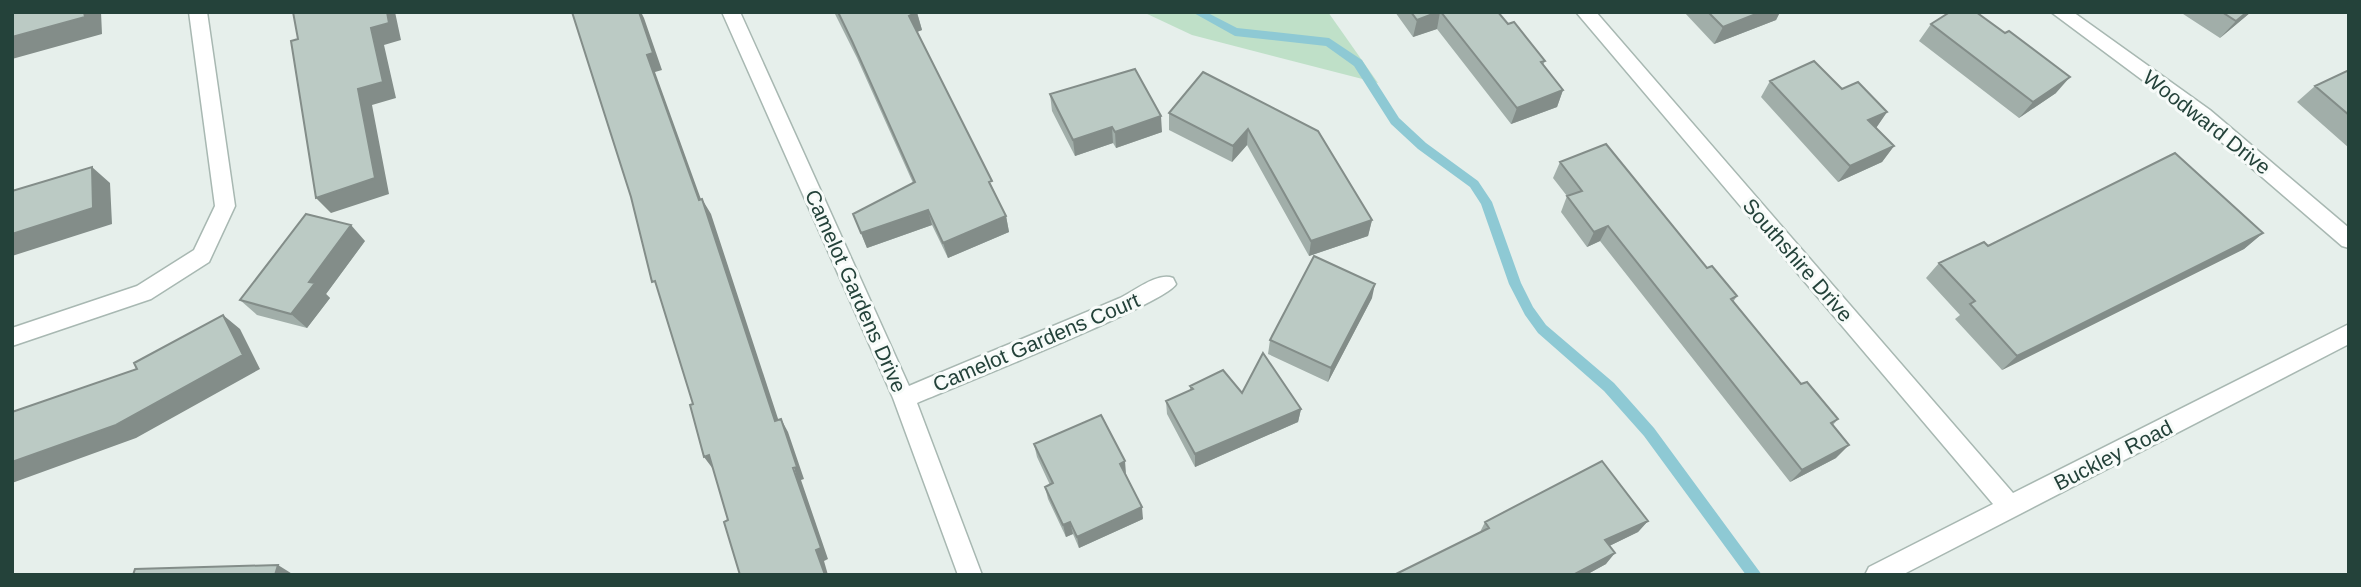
<svg xmlns="http://www.w3.org/2000/svg" width="2361" height="587" viewBox="0 0 2361 587" font-family="Helvetica,sans-serif">
<style>
.green{fill:#bfe0c8}
.lines{fill:none;stroke-linecap:round;stroke-linejoin:round}
.stream{fill:#8ec9d4;fill-rule:evenodd}
.minor-casing{stroke:#a8b8b2;stroke-width:3}
.minor{fill:#fff;fill-rule:evenodd}
.wall{fill:#a1aea9}
.shaded-wall{fill:#838d89}
.building{fill:#bbcac4;stroke:#838d89;stroke-width:2}
.labels{text-anchor:middle;dominant-baseline:central;stroke-width:6;stroke-linejoin:round;paint-order:stroke}
.street-label{font-size:21px;fill:#24423a;stroke:#f7fbf9}
</style>
<rect width="100%" height="100%" fill="#e6efeb"/>
<path class="green" d="M1143,12H1328L1378,83L1192,35Z"/>
<g class="lines">
<path class="stream" d="M1192,12H1206L1237,28L1329,38L1362,60L1399,118L1426,143L1478,181L1492,202L1521,283L1533,307L1546,325L1614,383L1654,428L1762,575H1746L1644,436L1604,391L1538,333L1525,315L1509,284L1481,204L1470,187L1418,149L1391,124L1354,66L1326,46L1235,36Z"/>
<defs>
<path id="minor" d="M189,12H207L235,206L209,262L151,299L12,346V328L137,286L194,250L215,206Z
M722,12H740L909,386C979,356 1050,328 1120,298C1135,291 1157,272 1173,278L1176,284C1167,303 952,388 917,403L982,575H958L893,398Z
M1576,12H1596L2013,493L2349,324V344L1902,575H1865L1869,567L1993,504Z
M2051,12H2073L2210,110L2349,228V248L2342,246L2196,120Z"/>
</defs>
<use href="#minor" class="minor-casing"/>
<use href="#minor" class="minor"/>
</g>
<path class="wall" d="M834,12H917L922,30L917,32L1006,216L1009,232L948,258L932,225L867,248L853,214L913,183L857,58Z
M1395,12H1498L1508,24L1545,61L1543,65L1563,90L1557,107L1511,124L1437,29L1413,37Z
M1684,12H1780L1776,20L1714,44Z
M2180,12H2251L2220,38Z
M1931,24L2056,93L2019,118L1919,41Z
M2349,70V148L2297,102L2315,86Z
M1203,72L1372,220L1368,236L1309,256L1247,145L1232,162L1169,130V113Z
M1770,81L1842,89L1887,112L1876,128L1894,146L1882,162L1838,182L1761,97Z
M1050,94L1162,132L1116,148L1113,143L1075,156L1052,111Z
M1560,162L1707,268L1737,296L1733,302L1801,384L1838,419L1833,425L1836,458L1790,482L1600,241L1587,247L1561,212L1567,196L1553,178Z
M2263,233L2244,249L2002,370L1955,319L1960,315L1926,278L1939,263L1988,246Z
M365,241L326,294L330,298L307,328L257,315L240,300Z
M1372,298L1328,382L1268,354L1270,340Z
M1190,386L1242,393L1301,409L1298,422L1195,467L1167,414L1166,401L1190,391Z
M1034,444L1126,474L1143,519L1079,548L1073,534L1066,537L1048,499L1045,487L1050,485L1037,457Z
M1648,521L1638,532L1609,546L1606,564L1586,575H1394L1480,532L1485,522Z"/>
<path class="shaded-wall" d="M84,12H101L102,34L12,59V37Z
M387,12H395L401,40L384,45L396,98L372,105L389,194L331,213L316,198L358,89L371,28Z
M639,12H641L644,18L662,70L655,72L707,216L699,200L647,55Z
M1438,12H1440L1437,29L1413,37L1417,20Z
M1761,12H1780L1776,20L1714,44L1723,27Z
M2247,12H2251L2220,38L2236,21Z
M917,13L922,30L914,33L909,16Z
M2070,77L2056,93L2019,118L2033,102Z
M1563,90L1557,107L1511,124L1517,108Z
M1887,112L1876,128L1868,120Z
M1161,116L1162,132L1116,148L1115,132Z
M1112,127L1113,143L1075,156L1073,140Z
M1248,129L1247,145L1232,162L1233,146Z
M1894,146L1882,162L1838,182L1850,166Z
M92,167L110,183L112,224L12,256V234Z
M702,199L711,214L783,434L775,421Z
M928,210L932,225L867,248L861,233Z
M1006,216L1009,232L948,258L943,243Z
M1372,220L1368,236L1309,256L1311,241Z
M351,225L365,241L326,294L330,298L307,328L291,314L309,282Z
M1608,226L1600,241L1587,247L1594,232Z
M2263,233L2244,249L2002,370L2017,356Z
M1375,284L1372,298L1328,382L1331,368Z
M223,315L240,329L260,369L136,438L12,483V462Z
M1301,409L1298,422L1195,467V454Z
M781,419L788,432L804,479L801,480L828,559L824,561L828,575H825L816,550Z
M1849,445L1836,458L1790,482L1802,470Z
M709,455L713,469L704,457Z
M1125,461L1126,474L1120,464Z
M1142,507L1143,519L1079,548L1077,537Z
M1648,521L1638,532L1597,552L1605,540Z
M1070,522L1073,534L1066,537L1063,525Z
M1615,553L1606,564L1586,575H1573Z
M278,565L294,575H275Z"/>
<path class="building" d="M12,12H84L85,17L12,37Z
M293,12H387L389,23L371,28L383,82L358,89L375,178L316,198L291,41L298,39Z
M572,12H639L653,53L647,55L699,200L702,199L775,421L781,419L797,467L793,468L821,548L816,550L825,575H740L724,522L728,520L709,455L704,457L690,405L693,404L655,281L652,282L631,197Z
M838,12H917L909,16L992,181L989,182L1006,216L943,243L928,210L861,233L853,214L915,182L852,41Z
M1411,12H1438L1417,20Z
M1441,12H1498L1508,24L1514,22L1545,61L1541,62L1563,90L1517,108Z
M1708,12H1761L1723,27Z
M1950,12H1976L2005,33L2009,31L2070,77L2033,102L1931,24Z
M2222,12H2247L2236,21Z
M1814,61L1842,89L1858,82L1887,112L1868,120L1894,146L1850,166L1770,81Z
M1135,69L1161,116L1115,132L1112,127L1073,140L1050,94Z
M2349,70V115L2315,86Z
M1203,72L1318,131L1372,220L1311,241L1248,129L1233,146L1169,113Z
M1606,144L1707,268L1712,266L1737,296L1731,299L1801,384L1807,382L1838,419L1831,423L1849,445L1802,470L1608,226L1594,232L1567,196L1582,191L1560,162Z
M2175,153L2263,233L2017,356L1970,304L1975,301L1939,263L1984,242L1988,246Z
M92,167L93,208L12,234V191Z
M306,214L351,225L309,282L315,283L291,314L240,300Z
M1314,256L1375,284L1331,368L1270,340Z
M223,315L243,355L116,425L12,462V412L137,369L134,363Z
M1263,353L1301,409L1195,454L1166,401L1193,389L1190,386L1223,370L1242,393Z
M1101,415L1125,461L1120,464L1142,507L1077,537L1070,522L1063,525L1045,487L1053,483L1034,444Z
M1602,461L1648,521L1605,540L1615,553L1573,575H1394L1489,528L1485,522Z
M278,565L275,575H133L135,569Z"/>
<g class="labels">
<g class="street-label">
<text transform="translate(2207 122) rotate(38)">Woodward Drive</text>
<text transform="translate(1798 260) rotate(49)">Southshire Drive</text>
<text transform="translate(856 291) rotate(66)">Camelot Gardens Drive</text>
<text transform="translate(1036 342) rotate(-23)">Camelot Gardens Court</text>
<text transform="translate(2113 455) rotate(-27)">Buckley Road</text>
</g>
</g>
<rect width="2361" height="587" fill="none" stroke="#24423a" stroke-width="28"/>
</svg>
